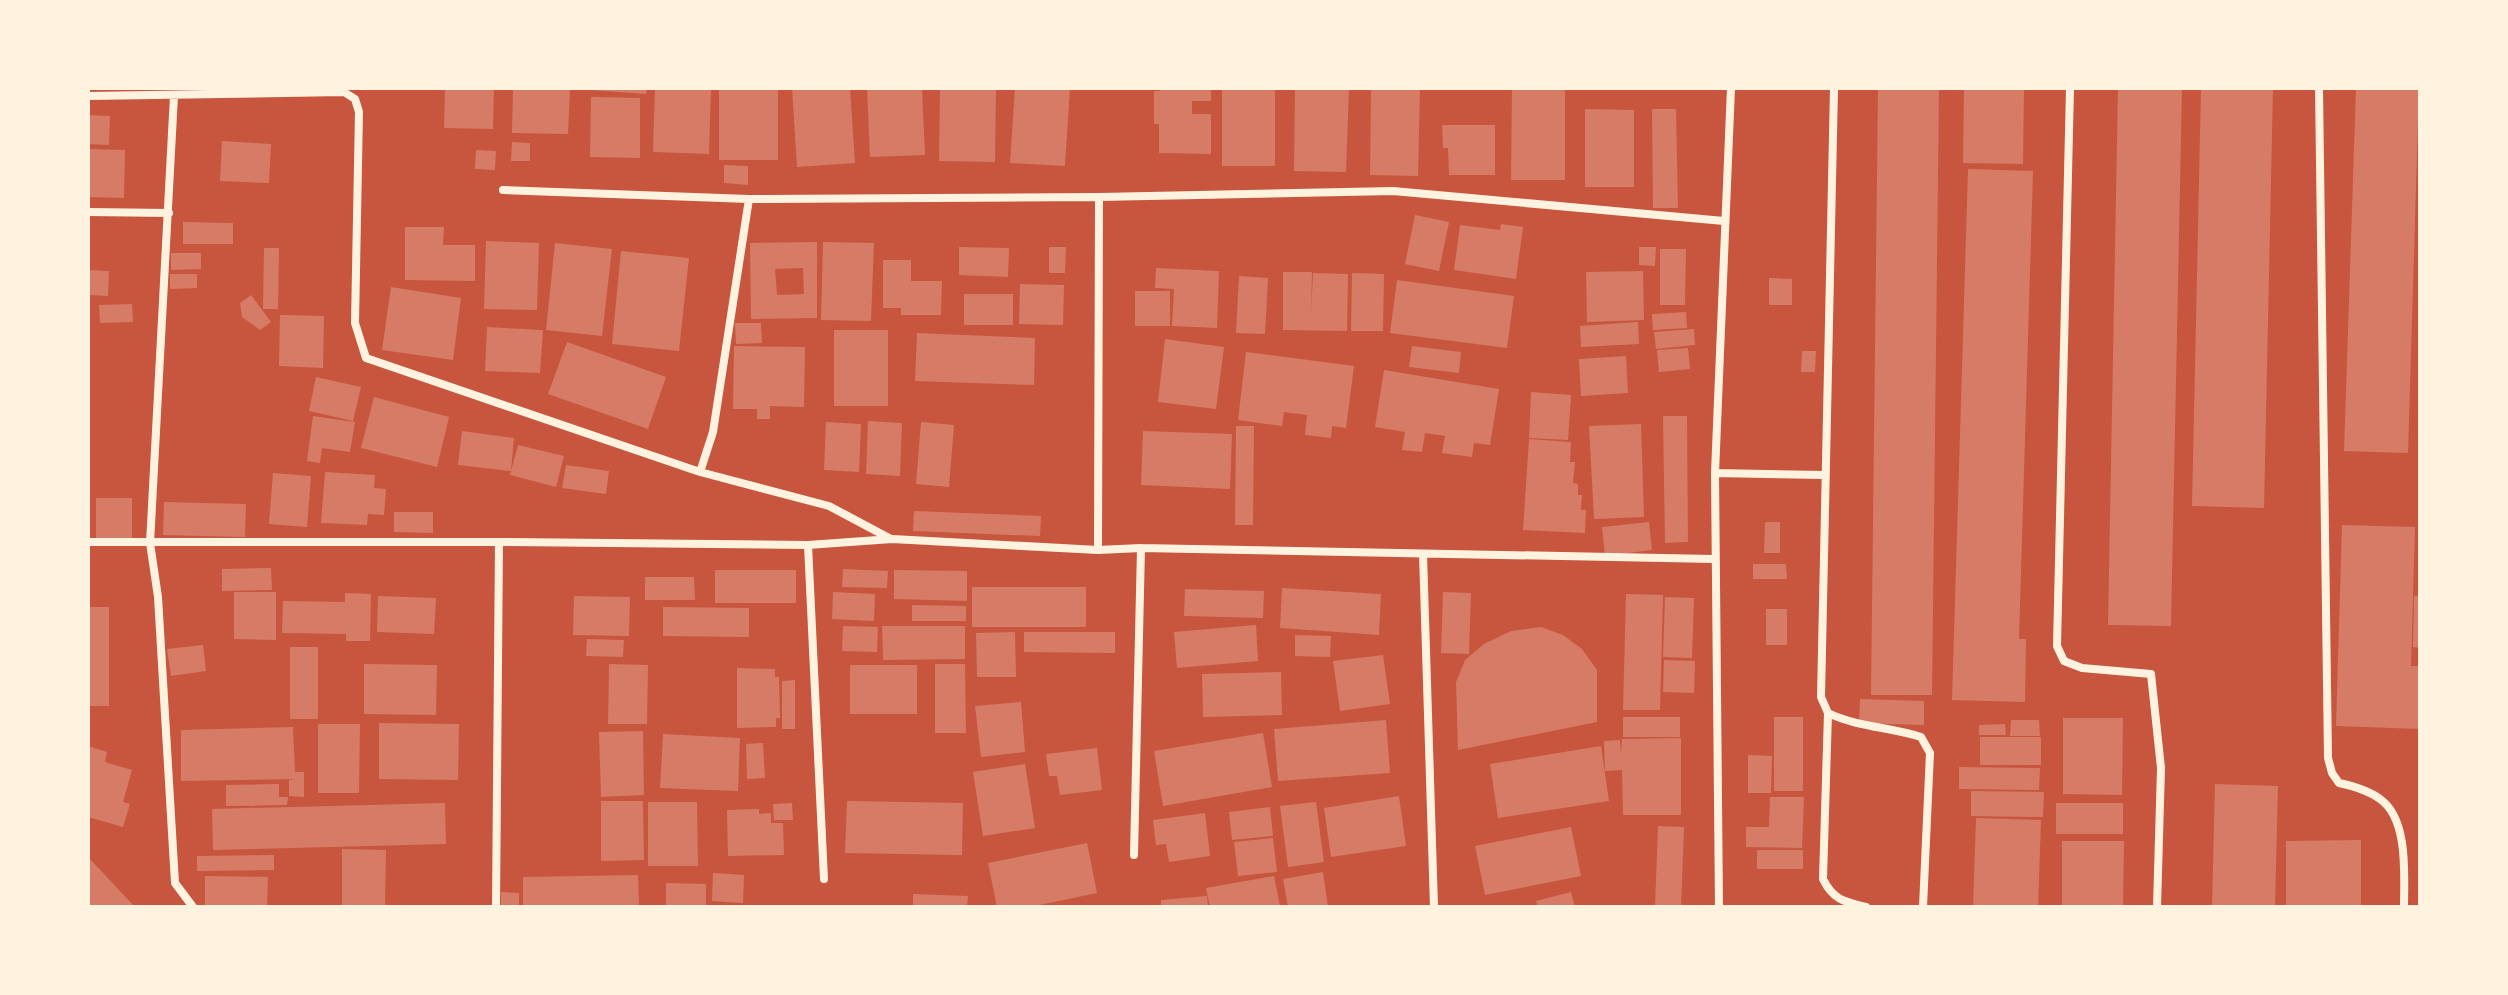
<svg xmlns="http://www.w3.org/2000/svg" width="2508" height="995" viewBox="0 0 2508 995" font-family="Helvetica,sans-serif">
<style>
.building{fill:#d67c66;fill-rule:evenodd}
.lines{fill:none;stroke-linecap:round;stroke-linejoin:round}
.minor{stroke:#fff3e0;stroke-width:8}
</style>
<rect width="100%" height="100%" fill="#c8553d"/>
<path class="building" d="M445,88H494L493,129L444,128Z
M513,88H570L568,134L512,133Z
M591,88H647L646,94L591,90Z
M655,88H711L709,154L653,152Z
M719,88H778V160H719Z
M792,88H850L855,163L797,167Z
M867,88H922L925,155L870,157Z
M940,88H996L995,162L939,161Z
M1015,88H1070L1065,166L1010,163Z
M1160,88H1211V101H1192V114H1211V154L1159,153V124H1154V91H1160Z
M1222,88H1275V166H1222Z
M1295,88H1349L1346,172L1294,171Z
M1371,88H1420L1418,176L1370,175Z
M1512,88H1565V180H1511Z
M1878,88H1939L1932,695H1871Z
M1964,88H2024L2023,164L1963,163Z
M2118,88H2182L2171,626L2108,625Z
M2201,88H2273L2264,508L2192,506Z
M2356,88H2419L2408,453L2344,451Z
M591,97L640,98V158L590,157Z
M1585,109L1634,110V187H1585Z
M1652,109H1676L1678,208H1653Z
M88,115L110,116L109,145L88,144Z
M1442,125H1495V175H1449L1448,148H1443Z
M222,141L271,144L269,183L220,181Z
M512,142L530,143V161H511Z
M88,149L125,150L124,198L88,197Z
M476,150L496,151L495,170L475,169Z
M724,165L748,166V185L724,183Z
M1968,169L2033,171L2019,639H2026L2025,702L1952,700Z
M1415,215L1449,222L1439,271L1405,264Z
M183,222L233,223V244H183Z
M1501,224L1523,227L1516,279L1454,270L1460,225L1500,230Z
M405,227H444L443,245H475V281L405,280Z
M486,241L539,243L537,310L484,309Z
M817,242V318L751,319L750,243ZM803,268L804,294L777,295L775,269Z
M823,242L874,243L871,321L821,320Z
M555,243L612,249L602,336L546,330Z
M959,247L1009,248L1008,277L959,275Z
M1049,247H1066L1065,273H1049Z
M1639,247H1656L1655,266L1639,265Z
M264,248H279L278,309H263Z
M1660,249H1686L1685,305H1660Z
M621,251L689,258L679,351L612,344Z
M171,253H201V269L171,270Z
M883,260H911V281H942L941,315H901V308H883Z
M1156,268L1219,271L1217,328L1172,326L1174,289L1155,288Z
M88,270L109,271L108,296L88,295Z
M1643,271L1644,320L1587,322L1586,272Z
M1283,272H1312L1311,316L1313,273L1348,274L1347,331L1283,330Z
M1352,273L1384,274L1383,331H1351Z
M170,274H197V288L170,289Z
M1239,276L1268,278L1265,334L1236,333Z
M1769,278L1792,279V305H1769Z
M1397,280L1514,296L1507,348L1390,333Z
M1020,284L1064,285L1063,325L1019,324Z
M391,287L461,298L453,360L382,350Z
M1135,291H1170V326H1135Z
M964,294H1013V325H964Z
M251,295L271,322L260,330L242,317L240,303Z
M132,304L133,322L100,323L99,305Z
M1686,312L1687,328L1653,330L1652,314Z
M280,315L324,316L323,368L279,366Z
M1638,322L1639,344L1581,347L1580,326Z
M735,323H761L762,343L736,344Z
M487,327L543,330L540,373L485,371Z
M1694,329L1695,345L1656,349L1654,332Z
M834,330H888V406H834Z
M917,333L1035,338L1034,385L915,381Z
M1165,339L1224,347L1216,409L1158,402Z
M567,342L666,377L648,429L548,394Z
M734,346L805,347L804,407L770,406V419H757V409H733Z
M1412,346L1461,352L1459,373L1409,367Z
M1688,348L1690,369L1659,372L1657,350Z
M1802,351H1816L1815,372H1801Z
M1246,352L1354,366L1346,428L1332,426L1331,438L1305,435L1307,415L1284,412L1282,426L1238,420Z
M1626,356L1628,393L1581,396L1579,359Z
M1384,370L1499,389L1490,445L1474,443L1472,457L1442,453L1445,436L1425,433L1422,452L1402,450L1405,432L1375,427Z
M316,377L361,387L353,421L309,411Z
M1531,392L1571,395L1568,440L1529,438Z
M374,397L449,417L437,467L361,448Z
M313,416L355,422L350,452L322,448L320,463L307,461Z
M1663,416H1687L1688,542L1665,543Z
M868,421L902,423L900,476L866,474Z
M826,422L861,424L859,472L824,470Z
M921,422L954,425L949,487L916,484Z
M1641,424L1644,517L1594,519L1589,426Z
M1236,426H1254L1253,525H1235Z
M462,431L514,438L511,471L458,465Z
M1143,431L1232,434L1230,489L1141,485Z
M1529,439L1571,442L1570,462H1575L1573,483L1578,484V495H1582L1581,510H1586L1585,533L1523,530Z
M518,445L564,456L556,487L510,475Z
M566,465L609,471L606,494L562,488Z
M325,472L375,475L374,488L386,489L384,515L368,514L367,525L321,523Z
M273,473L311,476L307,527L269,524Z
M96,498H132V539H96Z
M164,502L246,504L245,537L163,535Z
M914,511L1041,516L1040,536L913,531Z
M394,512H433V533L394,532Z
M1649,522L1652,550L1605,556L1602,527Z
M1765,522H1780V553H1764Z
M2342,525L2415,527L2411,666H2420V729L2336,726Z
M1753,564H1786L1787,579H1753Z
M271,568L272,590L222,591V569Z
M843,569L888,571L887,588L842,587Z
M715,570H796V603H715Z
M894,570L967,571V601L894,599Z
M645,577H694L695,600H645Z
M972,587H1086V627H972Z
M1282,588L1381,594L1379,635L1280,628Z
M1185,589L1264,591L1263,618L1184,616Z
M234,592H276V640L234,639Z
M833,592L875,594L874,621L832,619Z
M1443,592L1471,593L1469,654L1441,653Z
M345,593L371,594L370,641H346V634L282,633L283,601L345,602Z
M1626,594L1663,595L1660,710H1623Z
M378,596L436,598L434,634L377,632Z
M574,596L630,597L629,636L573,635Z
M2414,596H2420V648L2413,647Z
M1665,597L1694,598L1692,658L1663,657Z
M912,605L966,606V621H912Z
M88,607H109V706H88Z
M663,607L749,608V637L663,636Z
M1766,609H1787V645H1766Z
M1256,625L1258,661L1177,668L1174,632Z
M843,626L878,627L877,652L842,651Z
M882,626H965V659L883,660Z
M1541,627L1563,635L1582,649L1597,670V722L1458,750L1456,682L1465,660L1484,644L1511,631Z
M1015,632L1016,677H977L976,633Z
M1024,632H1115V653L1024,652Z
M1295,635L1331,636L1330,657L1295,656Z
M587,639L624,640L623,657L586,656Z
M203,645L206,671L171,676L167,649Z
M290,647H318V719H290Z
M1383,655L1390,704L1340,711L1333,661Z
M1664,660L1695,661L1694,693L1663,692Z
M364,664L437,665L436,715L364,714Z
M609,664L648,665L647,724H608Z
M935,664H965L966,733H935Z
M850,665H917V714H850Z
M737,668L775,669V677H779L780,718H776V727L737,728Z
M1281,672L1282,715L1203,717L1202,674Z
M795,680V729H782V681Z
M1860,699L1924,701V725L1859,723Z
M1021,702L1025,752L981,757L975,706Z
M1623,717H1680V737H1623Z
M1774,717H1803V791H1774Z
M2063,718H2123L2122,795L2063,794Z
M1386,720L1390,773L1278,781L1274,729Z
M2011,720H2039L2040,736H2010Z
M379,723L459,724L458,780L379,779Z
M318,724H360L359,793H318Z
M2005,724L2006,735H1979V725Z
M293,727L295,772H304V797L289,796V780L296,779L181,781V730Z
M643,731L644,795L601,797L599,732Z
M1263,733L1272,787L1163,806L1154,751Z
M663,734L740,738L738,791L660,788Z
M1980,737H2041V765H1980Z
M1681,738V815H1623L1622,770L1605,771L1604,741L1620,740L1621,754L1622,739Z
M763,743L765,778L747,779L746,744Z
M88,746L107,752L105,762L132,770L123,802L130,804L123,827L88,817Z
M1601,746L1609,801L1498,818L1490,764Z
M1097,748L1102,790L1060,795L1057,776H1049L1046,754Z
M1748,755L1772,756L1771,793H1748Z
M1025,764L1035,828L983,836L973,772Z
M1959,767L2040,768L2039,790L1959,789Z
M279,784V797H288L287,805L226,806V785Z
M2215,784L2278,786L2275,907H2212Z
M1971,791L2044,792L2043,817L1971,816Z
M1399,796L1406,846L1331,857L1324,808Z
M1770,797H1804L1802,848L1746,847V827H1769Z
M601,801H643L644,860L601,861Z
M847,801L963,803L962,855L845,853Z
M648,802H697L698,866H648Z
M1316,802L1324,862L1288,867L1280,806Z
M445,803L446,844L213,850L212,809Z
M792,803L793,820H774L773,804Z
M2056,803H2123V834H2056Z
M1270,807L1273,836L1232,840L1229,812Z
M759,809V814L771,813V823H783L784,855L728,856L727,810Z
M1205,813L1210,856L1169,862L1166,844L1156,845L1153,820Z
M1976,818L2041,820L2038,907H1973Z
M1658,826L1684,827L1681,907H1655Z
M1571,827L1581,876L1485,895L1475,846Z
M1273,838L1277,872L1238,876L1234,842Z
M2361,840V907H2286V841Z
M2062,841H2124L2123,907H2062Z
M1087,843L1097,893L1030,907H997L988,863Z
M342,849L386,850L385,907H342Z
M1757,850H1803V869H1757Z
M274,855V870L197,871V856Z
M88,857L135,907H88Z
M1323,872L1328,907H1288L1283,879Z
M713,873L744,875L743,903L712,901Z
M638,875L639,907H523V877Z
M205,876L268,877L267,907H205Z
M1274,876L1280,906L1210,907L1206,888Z
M666,883L706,884V907H666Z
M501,892L519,893V907H501Z
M1571,892L1575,907H1538L1536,901Z
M913,894L968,896L967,907H913Z
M1207,896L1208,907H1161V900Z"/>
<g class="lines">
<path class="minor" d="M1834,88L1821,697L1828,713C1857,727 1890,727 1921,737L1930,753L1923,907
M2070,88L2057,646L2064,661L2082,668L2151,674L2161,768L2157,907
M2319,88L2328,758L2332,773L2339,783C2353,786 2368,790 2380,799C2409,819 2404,877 2404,907
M88,96L344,92L355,99L359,112L355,323L366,358L700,472L829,506L891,539
M174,96L150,543L158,597L175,883L193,907
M503,190L749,199L1099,197L1393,191L1724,221
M88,212L169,213
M700,472L713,432L749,199
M1715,473L1825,475
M88,542H499L808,545L892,539L1098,550L1141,548L1714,559
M808,545L824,879
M1098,550L1099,197
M1423,554L1434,907
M1828,713L1823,879C1833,900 1845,902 1866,907
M1134,855L1141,548
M496,907L499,542
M1719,907L1715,473L1731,88"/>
</g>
<rect width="2508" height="995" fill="none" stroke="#fff3e0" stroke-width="180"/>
</svg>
